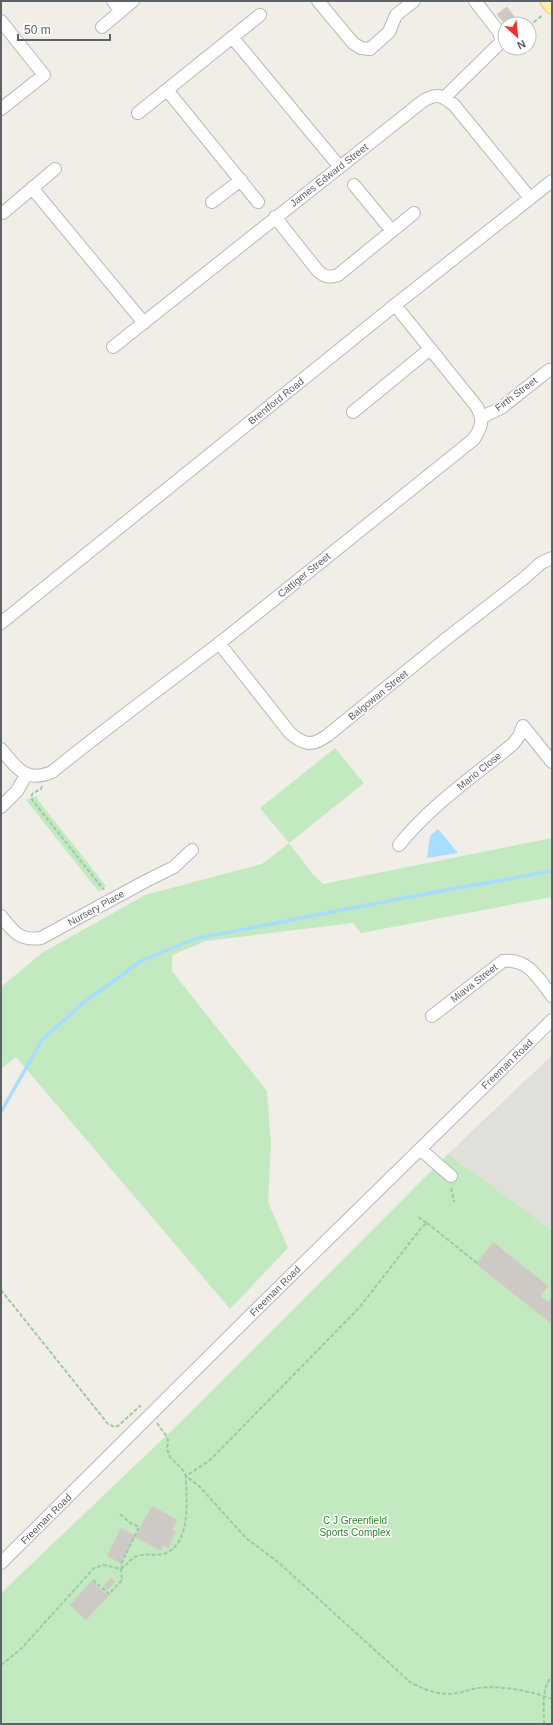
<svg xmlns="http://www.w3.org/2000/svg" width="553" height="1725" viewBox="0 0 553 1725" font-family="Helvetica,sans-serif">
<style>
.industrial{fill:#e1dfda}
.green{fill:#c3e9c1}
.water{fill:#a7ddff}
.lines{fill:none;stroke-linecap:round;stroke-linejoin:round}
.stream{stroke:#a7ddff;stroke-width:3.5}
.building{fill:#cdcac5;stroke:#d6cfc4}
.minor-casing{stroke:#b6b9bd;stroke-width:14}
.major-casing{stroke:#f9c357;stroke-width:17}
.path{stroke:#9acba5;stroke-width:2;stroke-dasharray:4 2;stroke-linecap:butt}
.minor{stroke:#fff;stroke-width:12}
.major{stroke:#ffedac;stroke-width:15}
.labels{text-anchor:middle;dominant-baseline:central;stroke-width:3;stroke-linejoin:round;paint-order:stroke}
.street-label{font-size:10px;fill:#5d6267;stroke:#fff}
.park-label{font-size:10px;fill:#308330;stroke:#fff}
</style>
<rect width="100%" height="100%" fill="#f0eee6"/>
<path class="industrial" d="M552,1055V1230L448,1154Z"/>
<path class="green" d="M335,748L364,783L289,843L312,873L323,884L552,838V897L361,933L353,923L206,941L172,955V971L267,1091L271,1144L268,1202L288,1248L230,1309L16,1057L1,1069V987L42,953L145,895L262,864L289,843L260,808Z
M37,796L38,800L106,886L99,892L26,800Z
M448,1154L552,1230V1724H1V1593L190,1413Z"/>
<path class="water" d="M438,829L458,853L427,858L430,836Z"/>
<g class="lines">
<path class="stream" d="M1,1112L42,1040L83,1003L141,961L195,939L398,899L552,871"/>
</g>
<path class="building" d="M507,7L519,23L518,24H505L497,14Z
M493,1242L548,1286L540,1296L548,1302L552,1297V1324L476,1264Z
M152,1506L177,1520L172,1530L176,1532L168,1548L164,1545L161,1551L135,1537Z
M121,1528L135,1536L121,1563L107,1556Z
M111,1578L115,1582L107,1590L103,1587Z
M92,1581L108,1596L86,1620L70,1605Z"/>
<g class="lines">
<defs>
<path id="minor" d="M113,1L121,11
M318,1L353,43L361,48L370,49L389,32L396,15L414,1
M1,21L44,75L1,109
M102,27L133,1
M232,37L339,166
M167,90L258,202
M445,97L502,41L499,32L475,1
M138,113L260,15
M354,185L392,231
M32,188L144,323
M212,202L241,180
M3,213L55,169
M275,217L318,271C325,277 329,278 338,275L414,213
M113,347L423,101C437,93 442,95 454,105L530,198
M353,412L430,349
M482,417L501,408L549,370
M1,623L395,305L552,181
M219,643L290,733C305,746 313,746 328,735L446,639L523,579L541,563L552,558
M1,749C17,768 25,783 52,772C106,728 162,687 217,645C303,577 388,508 474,439C482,426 484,421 477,407L395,305
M1,807L17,791L26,775
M399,845C431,805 474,776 513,744L519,736L523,726L552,762
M1,916C13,931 19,941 41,938L144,882L174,867L192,850
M432,1016L503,961C528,958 538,978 552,996
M420,1149L451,1176
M1,1563L270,1296L552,1020"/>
<path id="major" d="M548,1L552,6"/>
</defs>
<use href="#minor" class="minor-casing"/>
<use href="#major" class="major-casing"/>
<path class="path" d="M529,26L543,15
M42,786L41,789L33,793L31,797L33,801L104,890
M451,1188L454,1202
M427,1223L477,1263
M1,1290L108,1424L115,1427L118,1426L140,1406L141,1407
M157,1423L165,1434L168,1440L167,1449L170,1457L182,1469L186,1476L200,1487L246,1538L278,1562L410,1682C424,1690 441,1696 457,1693C464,1692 471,1689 478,1688C500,1685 532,1691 552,1699
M120,1514L129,1522L139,1527L121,1564L122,1568
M93,1580L109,1594L122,1580L121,1569
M1,1665L21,1649L94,1568L104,1565L121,1569C126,1566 129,1560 135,1557C145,1552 156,1557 166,1553C192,1542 186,1497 186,1476L209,1461L220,1450L359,1308L422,1227L427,1223L418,1217
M544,1724C544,1708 541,1689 552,1676"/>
<use href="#minor" class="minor"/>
<use href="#major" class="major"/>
</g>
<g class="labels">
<g class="street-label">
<text transform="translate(329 175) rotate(-38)">James Edward Street</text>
<text transform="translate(516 394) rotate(-37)">Firth Street</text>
<text transform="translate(276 401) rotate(-39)">Brentford Road</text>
<text transform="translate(304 575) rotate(-39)">Cattiger Street</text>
<text transform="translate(378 695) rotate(-39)">Balgowan Street</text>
<text transform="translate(479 771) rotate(-39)">Mario Close</text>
<text transform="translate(96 908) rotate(-29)">Nursery Place</text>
<text transform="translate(474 983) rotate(-38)">Miava Street</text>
<text transform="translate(507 1064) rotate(-44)">Freeman Road</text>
<text transform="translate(275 1291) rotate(-45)">Freeman Road</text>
<text transform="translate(46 1519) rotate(-45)">Freeman Road</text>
</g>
<g class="park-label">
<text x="355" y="1520">C J Greenfield<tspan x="355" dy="12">Sports Complex</tspan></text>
</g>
</g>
<rect width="553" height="1725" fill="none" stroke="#5d6267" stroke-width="4"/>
<g transform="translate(517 36) rotate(153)"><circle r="19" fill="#ffffff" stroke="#bec0c2"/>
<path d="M0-3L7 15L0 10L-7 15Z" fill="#f2302a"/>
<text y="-6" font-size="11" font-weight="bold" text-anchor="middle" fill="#5d6267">N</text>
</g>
<path d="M18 34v6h92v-6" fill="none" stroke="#5d6267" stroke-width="2"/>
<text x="24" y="34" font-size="12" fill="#5d6267" stroke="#ffffff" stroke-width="3" paint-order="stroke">50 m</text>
</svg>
